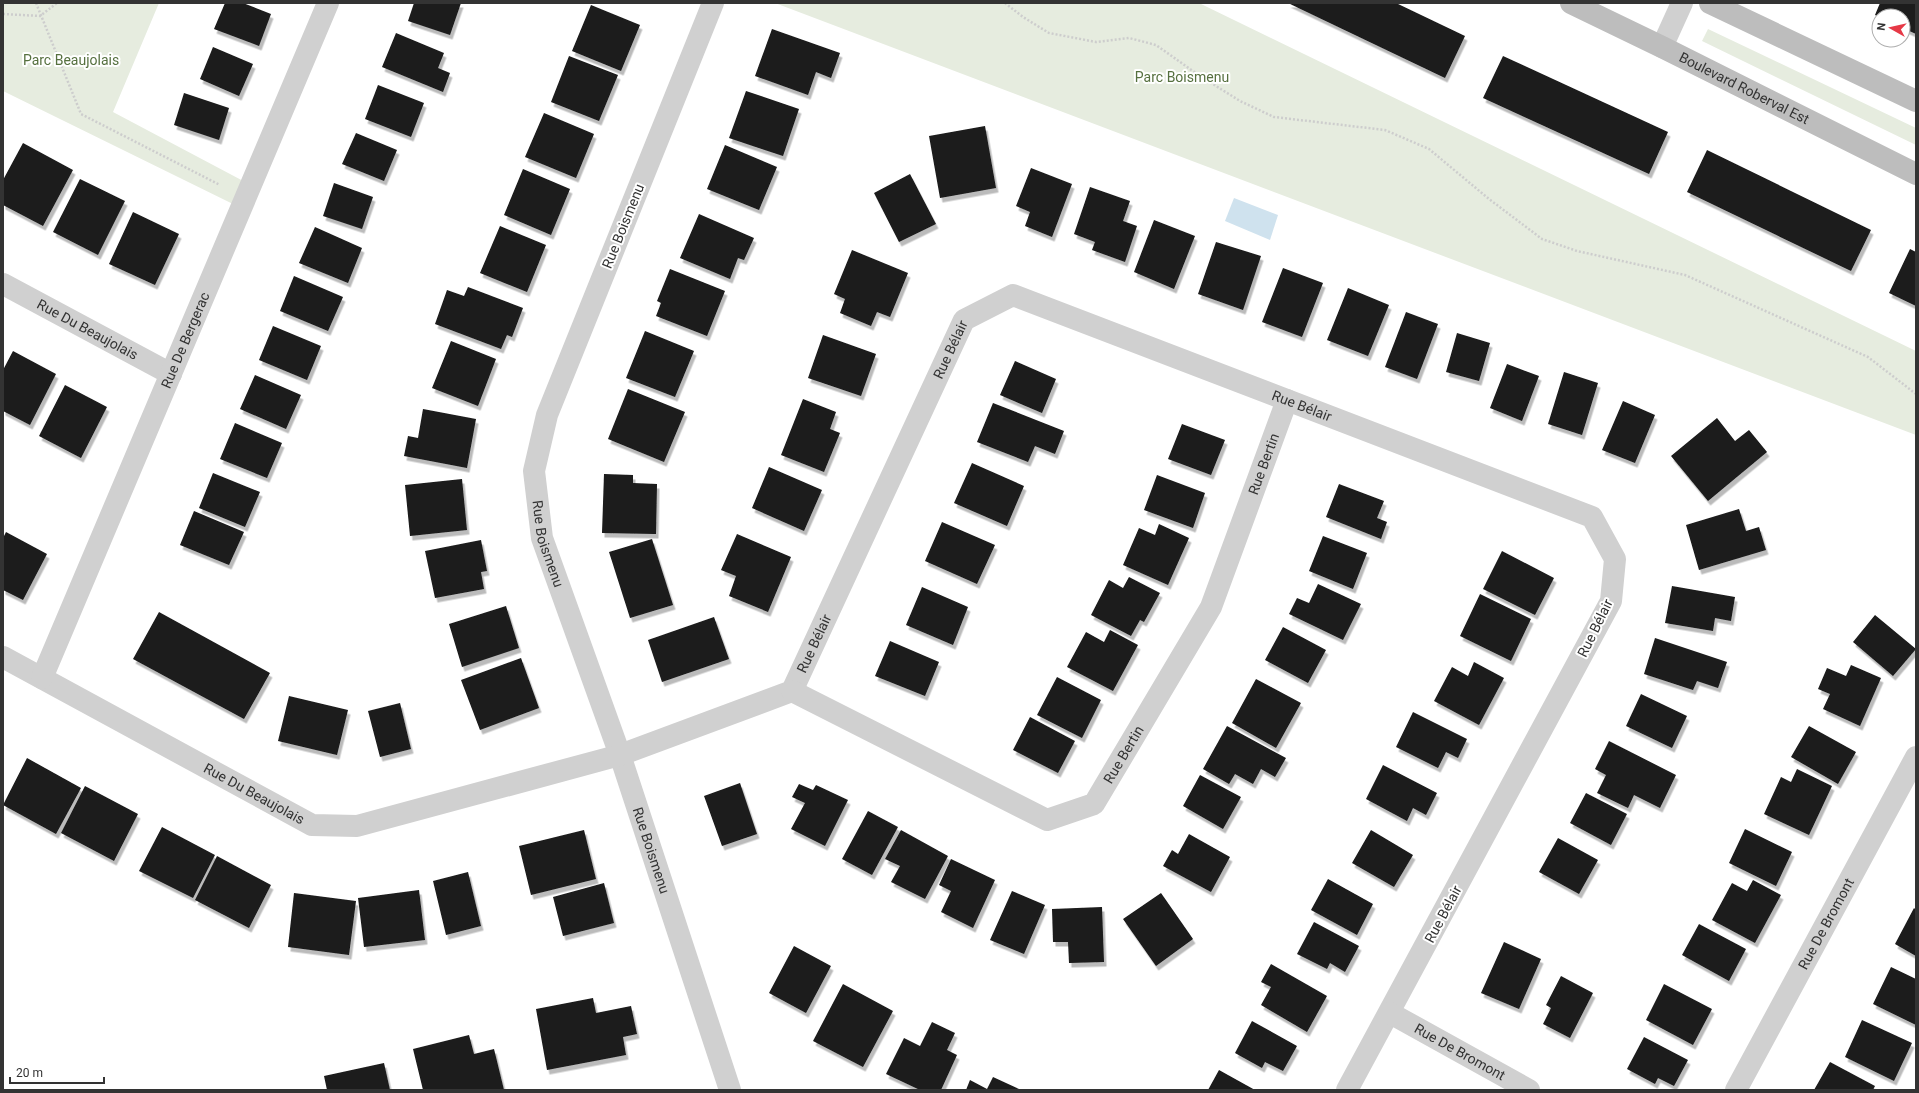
<svg xmlns="http://www.w3.org/2000/svg" width="1919" height="1093" viewBox="0 0 1919 1093" font-family="Roboto,sans-serif">
<style>
.green{fill:#e6ecdf}
.water{fill:#cfe2ee}
.building{fill:#1a1a1a;filter:url(#shadow)}
.lines{fill:none;stroke-linecap:round;stroke-linejoin:round}
.path{stroke:#cdcdcd;stroke-width:2.5;stroke-dasharray:2 2;stroke-linecap:butt}
.street{stroke:#d0d0d0;stroke-width:22}
.secondary{stroke:#bdbdbd;stroke-width:22}
.labels{text-anchor:middle;dominant-baseline:central;stroke-width:4;stroke-linejoin:round;paint-order:stroke}
.park-label{font-size:14px;fill:#56703f;stroke:#fff}
.street-label{font-size:14px;fill:#333;stroke:#fff}
</style>
<defs>
<filter id="shadow"><feDropShadow dx="2.5" dy="4.5" stdDeviation="0" flood-color="#0004"/></filter>
</defs>
<rect width="100%" height="100%" fill="#fff"/>
<path class="green" d="M3,3H159L113,112L247,183L237,206L3,91Z
M775,3H1199L1916,351V435Z
M1708,29L1916,128V145L1702,41Z"/>
<path class="water" d="M1234,198L1278,215L1270,240L1225,221Z"/>
<path class="building" d="M225,3H243L271,14L259,46L214,29Z
M414,3H461L450,35L408,21Z
M1288,3H1396L1465,36L1445,78Z
M1880,3H1916V34L1903,28V16L1879,17L1875,15Z
M591,5L640,25L621,71L572,51Z
M772,29L840,53L831,78L816,72L808,95L755,76Z
M396,33L444,53L438,68L450,73L443,92L382,67Z
M213,47L253,64L239,96L200,79Z
M569,56L618,75L599,121L551,102Z
M1503,56L1668,132L1649,174L1483,98Z
M378,85L424,103L411,137L365,119Z
M746,91L799,109L783,156L729,138Z
M184,93L229,108L219,140L174,125Z
M544,113L594,134L576,178L525,157Z
M985,126L996,188L940,198L929,136Z
M356,133L397,150L384,181L342,164Z
M23,143L73,170L43,226L3,205V180Z
M725,145L777,167L759,210L707,189Z
M1707,150L1871,230L1851,271L1687,192Z
M1031,168L1072,184L1052,237L1025,226L1030,212L1016,206Z
M523,169L570,189L551,235L504,215Z
M910,174L936,224L899,242L874,193Z
M80,179L125,201L98,255L53,232Z
M334,183L373,197L362,229L323,216Z
M1090,187L1130,201L1123,221L1137,226L1125,262L1092,250L1095,242L1074,234Z
M133,212L179,234L155,285L109,264Z
M699,214L754,238L744,260L738,258L730,279L680,258Z
M1154,220L1195,236L1174,289L1134,272Z
M500,226L546,245L527,292L480,273Z
M315,227L362,248L348,283L299,263Z
M1216,242L1261,256L1243,310L1198,294Z
M1910,249L1916,252V306L1889,293Z
M852,250L908,273L890,317L877,312L871,326L840,313L845,299L834,294Z
M1283,268L1323,283L1302,337L1262,322Z
M670,269L725,291L707,336L656,316L661,303L657,301Z
M294,276L343,297L328,331L280,311Z
M468,287L523,308L512,337L507,335L501,349L435,324L447,290L464,296Z
M1348,288L1389,305L1368,356L1327,340Z
M1406,312L1438,324L1417,379L1385,367Z
M273,326L321,346L307,380L259,360Z
M645,331L694,351L675,397L626,378Z
M1457,333L1490,343L1479,381L1446,372Z
M823,335L876,354L861,396L808,378Z
M451,341L496,359L478,406L432,388Z
M13,351L56,374L30,425L3,411V370Z
M1015,361L1056,379L1042,413L1000,395Z
M1507,364L1539,376L1522,421L1490,408Z
M1564,372L1598,383L1582,435L1548,424Z
M255,375L301,395L286,429L240,409Z
M65,385L107,407L81,458L39,436Z
M628,389L685,412L664,462L608,439Z
M803,399L836,412L830,429L840,433L824,472L781,455Z
M1623,401L1655,415L1635,463L1602,450Z
M993,403L1064,431L1055,454L1035,446L1028,462L977,442Z
M423,409L476,419L467,468L404,456L408,436L418,438Z
M1717,418L1735,441L1749,430L1767,452L1708,501L1671,456Z
M235,423L282,443L267,478L220,459Z
M1182,424L1225,440L1211,475L1168,459Z
M972,463L1024,486L1007,526L954,503Z
M769,467L822,490L804,531L752,508Z
M213,473L260,492L245,527L199,508Z
M604,474L633,475V483L657,484L656,534L602,533Z
M1157,475L1205,493L1193,528L1144,510Z
M462,479L467,530L410,536L405,485Z
M1339,484L1384,501L1377,518L1387,522L1381,539L1326,517Z
M1739,509L1746,531L1759,527L1766,550L1699,570L1686,525Z
M194,511L244,532L229,565L180,545Z
M942,522L995,545L977,584L925,561Z
M1159,524L1189,538L1168,585L1123,565L1139,528L1155,535Z
M6,532L47,554L23,600L3,590V538Z
M737,534L791,557L768,612L729,596L736,576L721,570Z
M1323,536L1367,553L1353,589L1309,571Z
M652,539L673,605L630,618L609,552Z
M481,540L487,571L481,572L484,589L435,598L425,551Z
M1502,551L1554,578L1535,615L1483,589Z
M1129,577L1160,593L1144,622L1140,620L1131,636L1091,615L1109,580L1123,588Z
M1318,584L1361,604L1343,640L1289,614L1297,598L1309,603Z
M1672,586L1735,597L1731,621L1715,618L1713,631L1665,623Z
M922,587L968,607L953,645L906,625Z
M1480,594L1531,619L1511,661L1460,636Z
M506,606L519,648L462,667L449,624Z
M159,612L270,673L244,719L133,659Z
M1875,615L1916,649L1893,676L1853,642Z
M714,617L729,659L662,682L648,640Z
M1283,627L1326,650L1308,683L1265,660Z
M1110,630L1138,645L1113,691L1067,667L1086,632L1104,642Z
M1655,638L1727,662L1718,688L1697,681L1693,690L1644,674Z
M890,641L939,662L925,696L875,676Z
M521,658L539,708L480,730L461,680Z
M1474,662L1504,678L1479,725L1434,701L1452,667L1468,676Z
M1851,665L1881,678L1860,726L1823,709L1830,694L1818,689L1827,668L1846,676Z
M1057,677L1101,700L1082,738L1037,715Z
M1256,679L1301,703L1276,748L1232,723Z
M1641,694L1687,716L1672,748L1626,726Z
M289,696L348,710L337,755L278,741Z
M400,703L411,749L380,757L368,711Z
M1413,712L1467,739L1458,758L1446,752L1438,768L1396,747Z
M1030,717L1075,741L1058,773L1013,750Z
M1227,726L1286,758L1275,777L1261,769L1253,784L1235,774L1229,784L1203,769Z
M1809,726L1856,752L1838,784L1791,757Z
M1609,741L1676,775L1660,808L1634,795L1628,808L1597,793L1606,775L1595,769Z
M27,758L81,788L56,834L3,805Z
M1383,765L1437,793L1426,815L1413,808L1407,821L1366,799Z
M1797,769L1832,786L1809,835L1764,814L1781,777L1791,782Z
M1200,775L1241,797L1223,829L1183,806Z
M740,783L757,834L722,846L704,796Z
M799,784L813,790L816,785L848,800L825,846L791,829L805,803L792,797Z
M85,786L138,814L114,861L61,833Z
M1586,793L1627,814L1611,845L1570,823Z
M868,811L898,827L872,875L842,859Z
M162,827L215,855L193,898L139,871Z
M1745,829L1792,852L1776,886L1729,863Z
M584,830L596,879L531,895L519,846Z
M901,830L948,856L925,899L891,882L900,866L885,859Z
M1371,830L1413,855L1394,887L1352,863Z
M1189,834L1230,857L1211,892L1163,866L1172,850L1178,854Z
M1558,838L1598,860L1579,894L1539,872Z
M217,856L271,885L249,928L195,900Z
M951,859L995,880L973,928L941,912L951,891L939,885Z
M468,872L481,926L446,935L433,881Z
M1328,879L1373,904L1357,935L1311,910Z
M1753,880L1781,895L1755,943L1712,920L1732,883L1747,891Z
M604,883L614,923L563,936L553,897Z
M419,890L425,940L364,947L358,898Z
M1012,891L1045,905L1024,954L990,940Z
M294,893L356,901L349,955L288,947Z
M1161,893L1193,939L1156,966L1123,919Z
M1102,907L1104,962L1069,963L1068,942H1053L1052,909Z
M1914,908L1916,910V956L1895,944Z
M1314,922L1359,946L1345,972L1330,963L1327,969L1297,954Z
M1699,924L1746,949L1729,981L1682,955Z
M1504,942L1541,959L1519,1009L1481,993Z
M794,946L831,966L806,1013L769,993Z
M1271,964L1327,996L1307,1032L1261,1005L1271,987L1261,982Z
M1891,967L1916,979V1025L1873,1004Z
M1561,976L1593,993L1570,1038L1543,1024L1551,1008L1546,1005Z
M843,984L893,1011L863,1067L813,1041Z
M1664,984L1712,1009L1693,1045L1646,1020Z
M593,998L596,1013L631,1006L637,1034L623,1037L626,1055L547,1070L536,1009Z
M1862,1020L1912,1043L1894,1081L1845,1057Z
M1252,1021L1297,1046L1283,1071L1265,1062L1262,1068L1235,1053Z
M932,1022L955,1033L947,1050L957,1055L941,1090H920L886,1074L904,1038L920,1046Z
M469,1035L474,1054L494,1049L504,1090H423L413,1049Z
M1644,1037L1688,1060L1674,1086L1658,1078L1655,1084L1627,1069Z
M1830,1062L1875,1086L1873,1090H1814Z
M384,1063L390,1090H327L324,1076Z
M1219,1070L1255,1090H1208Z
M993,1077L1021,1090H966L970,1080L987,1089Z"/>
<g class="lines">
<path class="path" d="M36,3L81,114L220,185
M1005,3L1023,17L1049,33L1096,42L1129,38L1156,45L1200,76L1240,101L1274,117L1385,130L1429,149L1489,199L1542,239L1577,251L1685,275L1868,357L1916,394
M3,14L40,16L57,3"/>
<g class="street">
<path id="s1" d="M713,3L547,415L534,471L542,538L620,755L730,1090"/>
<path d="M1662,47L1682,3"/>
<path id="s2" d="M3,284L171,374"/>
<path id="s3" d="M3,657L312,825L357,826L620,755L792,691L964,320L1013,295L1592,517L1615,559L1611,601L1347,1090"/>
<path id="s4" d="M42,678L328,3"/>
<path id="s5" d="M792,691L1047,820L1094,804L1211,607L1287,400"/>
<path id="s6" d="M1390,1013L1529,1090"/>
<path id="s7" d="M1736,1090L1916,757"/>
</g>
<g class="secondary">
<path id="s8" d="M1571,3L1662,47L1916,174"/>
<path d="M1710,3L1916,101"/>
</g>
</g>
<g class="labels">
<g class="park-label">
<text x="71" y="60">Parc Beaujolais</text>
<text x="1182" y="77">Parc Boismenu</text>
</g>
<g class="street-label">
<text stroke="none"><textPath href="#s8" startOffset="193">Boulevard Roberval Est</textPath></text>
<text transform="translate(623 226) rotate(-68)">Rue Boismenu</text>
<text stroke="none"><textPath href="#s2" startOffset="96">Rue Du Beaujolais</textPath></text>
<text stroke="none"><textPath href="#s4" startOffset="367">Rue De Bergerac</textPath></text>
<text stroke="none"><textPath href="#s3" startOffset="1229">Rue Bélair</textPath></text>
<text stroke="none"><textPath href="#s3" startOffset="1626">Rue Bélair</textPath></text>
<text stroke="none"><textPath href="#s5" startOffset="717">Rue Bertin</textPath></text>
<text stroke="none"><textPath href="#s1" startOffset="576">Rue Boismenu</textPath></text>
<text transform="translate(1595 628) rotate(-64)">Rue Bélair</text>
<text stroke="none"><textPath href="#s3" startOffset="905">Rue Bélair</textPath></text>
<text stroke="none"><textPath href="#s5" startOffset="393">Rue Bertin</textPath></text>
<text stroke="none"><textPath href="#s3" startOffset="286">Rue Du Beaujolais</textPath></text>
<text stroke="none"><textPath href="#s1" startOffset="900">Rue Boismenu</textPath></text>
<text transform="translate(1443 914) rotate(-62)">Rue Bélair</text>
<text stroke="none"><textPath href="#s7" startOffset="189">Rue De Bromont</textPath></text>
<text stroke="none"><textPath href="#s6" startOffset="80">Rue De Bromont</textPath></text>
</g>
</g>
<rect width="1919" height="1093" fill="none" stroke="#333333" stroke-width="8"/>
<g transform="translate(1891 28) rotate(278)"><circle r="19" fill="#ffffff" stroke="#adadad"/>
<path d="M0-3L7 15L0 10L-7 15Z" fill="#e63946"/>
<text y="-6" font-size="11" font-weight="bold" text-anchor="middle" fill="#333333">N</text>
</g>
<path d="M10 1077v6h94v-6" fill="none" stroke="#333333" stroke-width="2"/>
<text x="16" y="1077" font-size="12" fill="#333333" stroke="#ffffff" stroke-width="3" paint-order="stroke">20 m</text>
</svg>
